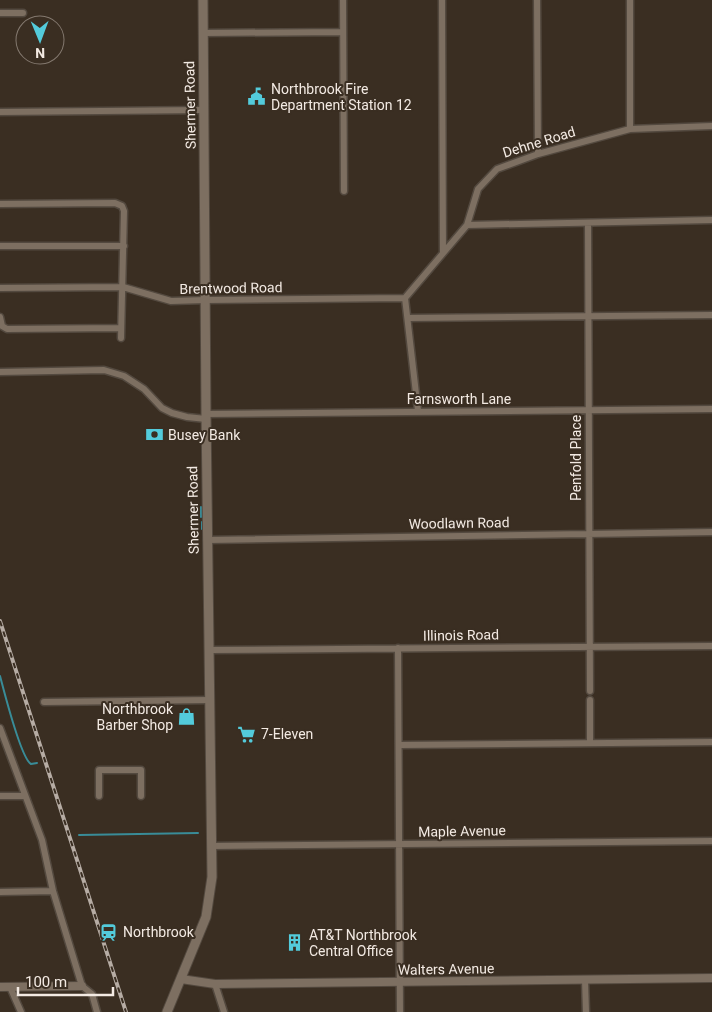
<svg xmlns="http://www.w3.org/2000/svg" width="712" height="1012" viewBox="0 0 712 1012" font-family="Roboto,sans-serif">
<style>
.lines{fill:none;stroke-linecap:round;stroke-linejoin:round}
.stream{stroke:#398c98;stroke-width:2}
.minor-casing{stroke:#53493f;stroke-width:9}
.tertiary-casing{stroke:#53493f;stroke-width:10}
.secondary-casing{stroke:#53493f;stroke-width:11}
.minor{stroke:#7d6f61;stroke-width:6}
.tertiary{stroke:#7d6f61;stroke-width:8}
.secondary{stroke:#7d6f61;stroke-width:9}
.rail-casing{stroke:#b6aca4;stroke-width:4}
.rail{stroke:#3a2e22;stroke-width:2;stroke-dasharray:5.5;stroke-linecap:butt}
.labels{text-anchor:middle;dominant-baseline:central;stroke-width:4;stroke-linejoin:round;paint-order:stroke}
.poi-label{font-size:14px;fill:#f3eae3;stroke:#3a2e22;text-anchor:start}
.street-label{font-size:14px;fill:#f3eae3;stroke:#3a2e22}
</style>
<rect width="100%" height="100%" fill="#3a2e22"/>
<g class="lines">
<path class="stream" d="M201,507V517
M202,522V529
M0,676C4,691 21,759 31,764L37,763
M79,835L198,833"/>
<defs>
<path id="minor" d="M343,0L344,191
M442,0L443,253
M537,0L538,154
M630,0V129
M0,13H23
M203,33L343,32
M0,112L203,110
M0,204L115,203L122,206L124,211L121,338
M588,224L590,691
M467,225L712,220
M0,246H124
M0,288L123,287L171,301L206,300L405,298
M0,317L2,326L7,329L121,328
M408,318L712,315
M0,372L104,370L124,376L144,389L162,408L172,413L187,417L206,419
M418,411L405,298L467,225L478,189L497,169L538,154L630,129L712,126
M206,414L712,409
M207,540L712,532
M398,648L400,1012
M209,650L712,646
M590,700V743
M44,702L210,700
M0,728L42,840L53,891L82,986L92,994L97,1012
M400,745L712,742
M0,796H25
M99,796V770H141V796
M212,846L712,841
M0,892L53,891
M585,980L586,1012
M215,984L224,1012
M10,987L21,1012"/>
<path id="tertiary" d="M181,979L215,984L712,978
M0,987L82,986"/>
<path id="secondary" d="M167,1012L206,917L212,877L206,414L203,0"/>
</defs>
<use href="#minor" class="minor-casing"/>
<use href="#tertiary" class="tertiary-casing"/>
<use href="#secondary" class="secondary-casing"/>
<use href="#minor" class="minor"/>
<use href="#tertiary" class="tertiary"/>
<use href="#secondary" class="secondary"/>
<defs>
<path id="rail" d="M0,621L126,1012"/>
</defs>
<use href="#rail" class="rail-casing"/>
<use href="#rail" class="rail"/>
</g>
<defs>
<symbol id="civic-bare" viewBox="-9 -9 18 18"><path d="M-.6-6.5H3V-4.5H.6V-3L4-1V1h2V6H-6V1h2V-1L-.6-3ZM-1.2 2.5V6h2.4V2.5Z" fill="#53cbdb" stroke="#3a2e22" stroke-width="2.5" paint-order="stroke"/></symbol>
<symbol id="bank-bare" viewBox="-9 -9 18 18"><path d="M-6-4H6V4H-6ZM0-2.3a2.3 2.3 0 1 0 0 4.6a2.3 2.3 0 1 0 0-4.6Z" fill="#53cbdb" stroke="#3a2e22" stroke-width="2.5" paint-order="stroke"/></symbol>
<symbol id="shop-bare" viewBox="-9 -9 18 18"><path d="M-5-2.5h2.3a2.7 3.5 0 0 1 5.4 0H5L5.5 6h-11ZM-1.5-2.5h3a1.5 2.3 0 0 0-3 0Z" fill="#53cbdb" stroke="#3a2e22" stroke-width="2.5" paint-order="stroke"/></symbol>
<symbol id="supermarket-bare" viewBox="-9 -9 18 18"><path d="M-6-5.5h2.5l.6 2H6L4.5 2H-2.5L-4.4-4H-6ZM-1.5 3.2a1.3 1.3 0 1 0 .1 0ZM3 3.2a1.3 1.3 0 1 0 .1 0Z" fill="#53cbdb" stroke="#3a2e22" stroke-width="2.5" paint-order="stroke"/></symbol>
<symbol id="station-bare" viewBox="-9 -9 18 18"><path d="M-3-6H3Q5-6 5-4V2Q5 4 3 4L4.5 6H3L1.5 4h-3L-3 6H-4.5L-3 4Q-5 4-5 2V-4Q-5-6-3-6ZM-3.5-4v3h7v-3ZM-3.5 1v1.5H-2V1ZM2 1v1.5H3.5V1Z" fill="#53cbdb" stroke="#3a2e22" stroke-width="2.5" paint-order="stroke"/></symbol>
<symbol id="building-bare" viewBox="-9 -9 18 18"><path d="M-4-6H4V6H1V3H-1V6H-4ZM-2.5-4.3h1.7v1.8h-1.7ZM.8-4.3h1.7v1.8H.8ZM-2.5-1h1.7V.8h-1.7ZM.8-1h1.7V.8H.8Z" fill="#53cbdb" stroke="#3a2e22" stroke-width="2.5" paint-order="stroke"/></symbol>
</defs>
<g fill-rule="evenodd">
<use href="#civic-bare" x="244" y="84" width="25" height="25"/>
<use href="#bank-bare" x="142" y="422" width="25" height="25"/>
<use href="#shop-bare" x="174" y="704" width="25" height="25"/>
<use href="#supermarket-bare" x="234" y="722" width="25" height="25"/>
<use href="#station-bare" x="96" y="920" width="25" height="25"/>
<use href="#building-bare" x="282" y="930" width="25" height="25"/>
</g>
<g class="labels">
<g class="poi-label">
<text x="271" y="89">Northbrook Fire<tspan x="271" dy="16">Department Station 12</tspan></text>
<text x="168" y="435">Busey Bank</text>
<text x="173" y="709" text-anchor="end">Northbrook<tspan x="173" dy="16">Barber Shop</tspan></text>
<text x="261" y="734">7-Eleven</text>
<text x="123" y="932">Northbrook</text>
<text x="309" y="935">AT&amp;T Northbrook<tspan x="309" dy="16">Central Office</tspan></text>
</g>
<g class="street-label">
<text transform="translate(190 105) rotate(-91)">Shermer Road</text>
<text transform="translate(539 142) rotate(-17)">Dehne Road</text>
<text transform="translate(231 288) rotate(-1)">Brentwood Road</text>
<text x="459" y="399">Farnsworth Lane</text>
<text transform="translate(576 458) rotate(-90)">Penfold Place</text>
<text transform="translate(193 510) rotate(-91)">Shermer Road</text>
<text transform="translate(459 523) rotate(-1)">Woodlawn Road</text>
<text transform="translate(461 635) rotate(-1)">Illinois Road</text>
<text transform="translate(462 831) rotate(-1)">Maple Avenue</text>
<text transform="translate(446 969) rotate(-1)">Walters Avenue</text>
</g>
</g>
<g transform="translate(40 40) rotate(179)"><circle r="24" fill="#3a2e22" stroke="#84796f"/>
<path d="M0-4L9 19L0 12L-9 19Z" fill="#53cbdb"/>
<text y="-8" font-size="14" font-weight="bold" text-anchor="middle" fill="#f3eae3">N</text>
</g>
<path d="M18 987v8h95v-8" fill="none" stroke="#f3eae3" stroke-width="2.5"/>
<text x="25" y="987" font-size="15" fill="#f3eae3" stroke="#3a2e22" stroke-width="4" paint-order="stroke">100 m</text>
</svg>
